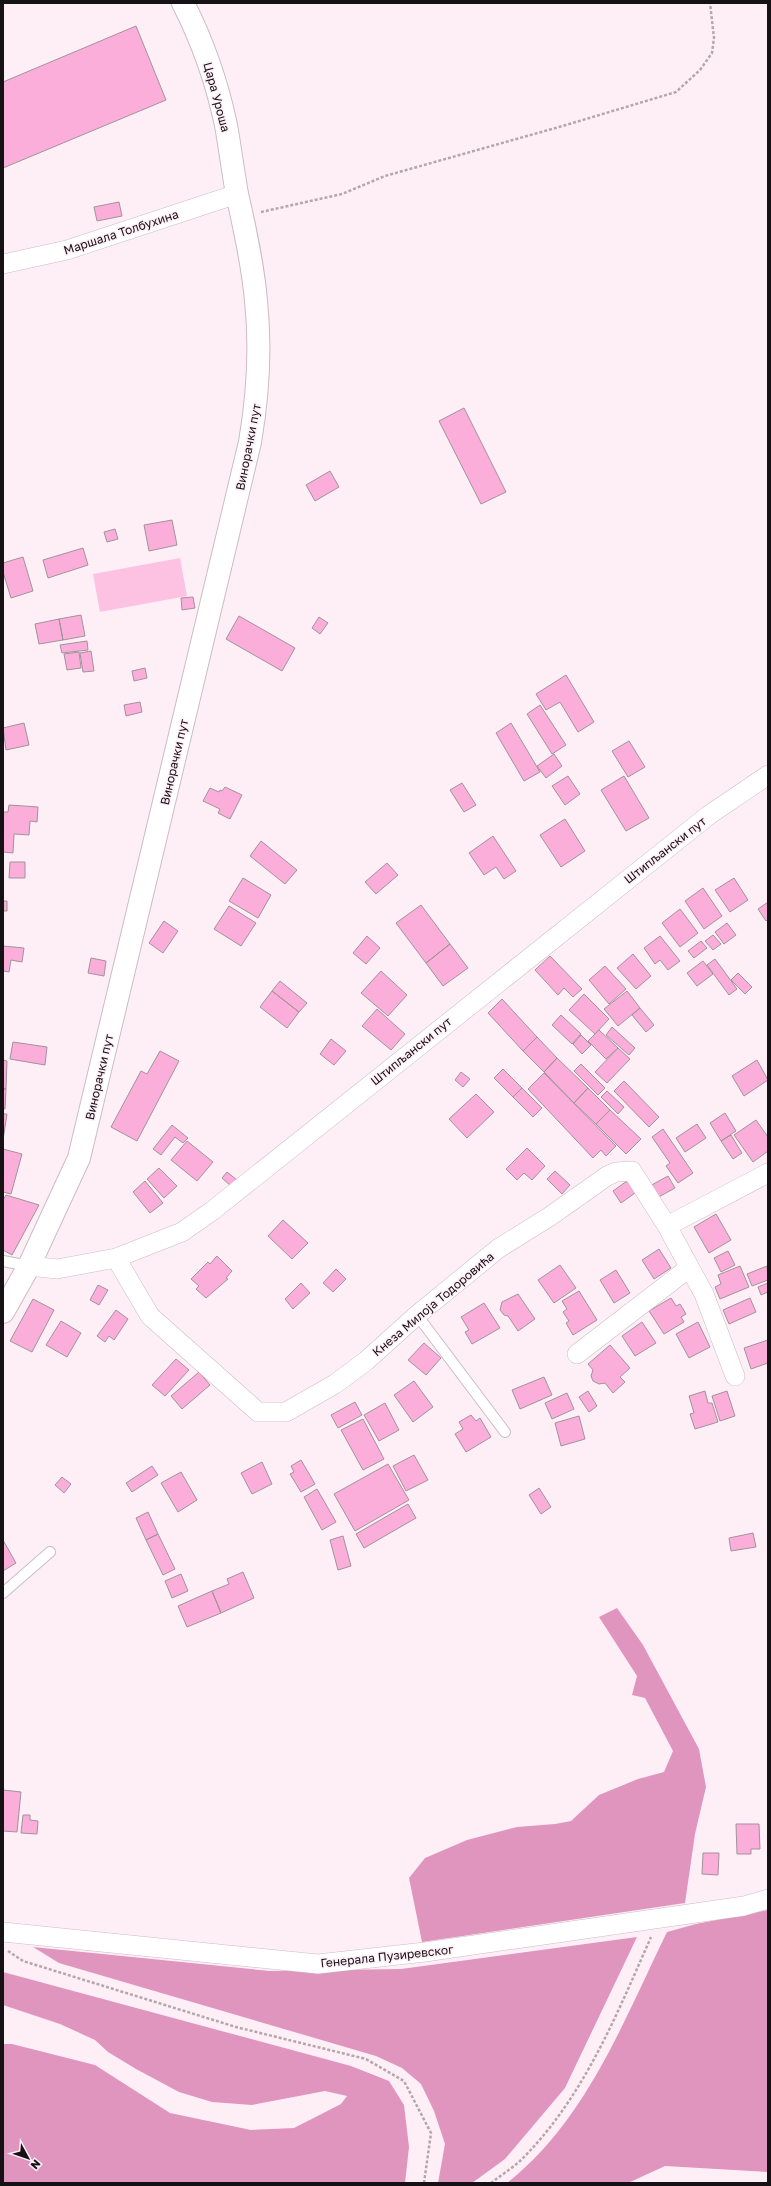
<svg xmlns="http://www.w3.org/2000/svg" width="771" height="2186" viewBox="0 0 771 2186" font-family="'Golos Text',sans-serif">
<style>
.green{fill:#fdc2e2}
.forest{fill:#df95be}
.building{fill:#fbaed9;stroke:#a1939a}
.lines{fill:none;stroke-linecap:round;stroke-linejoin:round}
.lane-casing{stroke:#cbbcc4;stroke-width:12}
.street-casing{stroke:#cbbcc4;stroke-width:20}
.secondary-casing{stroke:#cbbcc4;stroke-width:24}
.path{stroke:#b3a7ad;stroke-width:2.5;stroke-dasharray:3 2;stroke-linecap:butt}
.lane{stroke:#fff;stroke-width:10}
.street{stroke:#fff;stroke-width:19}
.secondary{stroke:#fff;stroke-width:22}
.labels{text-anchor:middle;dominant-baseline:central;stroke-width:3;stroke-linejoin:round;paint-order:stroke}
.street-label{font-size:12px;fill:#161114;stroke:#feeff7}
</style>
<rect width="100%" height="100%" fill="#feeff7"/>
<path class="green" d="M180,558L187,596L100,612L93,574Z"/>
<path class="forest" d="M617,1608L643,1645L699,1749L706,1787L695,1834L685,1903L422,1942L409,1878L425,1858L467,1840L517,1827L555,1824L571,1821L599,1795L638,1779L664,1772L673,1751L645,1698L632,1695L637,1676L599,1617Z
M768,1910V2172L665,2166L628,2183H507C586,2121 624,2020 667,1932L696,1924Z
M637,1937L565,2088L505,2159L472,2183H438L445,2144L434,2111L421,2084L402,2068L376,2056L59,1963L33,1947L270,1971L401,1969Z
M3,1972L351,2066L389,2081L404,2105L409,2147L405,2183H3V2044H12L95,2065L170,2113L251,2130L294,2128L341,2104L347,2096L325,2091L252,2105L212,2102L179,2092L136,2069L108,2052L95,2040L60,2024L3,2005Z"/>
<path class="building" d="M136,26L166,100L3,168V82Z
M119,202L122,216L97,221L94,207Z
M464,408L506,492L481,504L439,421Z
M330,471L339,487L315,501L306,485Z
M172,520L177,545L149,551L144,525Z
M115,529L118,539L107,542L104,532Z
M83,548L88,565L48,578L43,560Z
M23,557L33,591L11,598L3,572V563Z
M193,597L195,608L182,610L181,598Z
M81,615L85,636L63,640L59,619Z
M239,616L295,648L282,671L226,639Z
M319,617L328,623L320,634L312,628Z
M59,619L63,640L39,644L35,624Z
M87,641L88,650L62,653L60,645Z
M91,651L94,671L83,672L80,653Z
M79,652L81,668L67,670L64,654Z
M145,668L147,678L134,681L132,671Z
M566,675L594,722L578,732L560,702L546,710L536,694Z
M140,702L142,712L126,716L124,705Z
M540,705L566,745L552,754L527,714Z
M24,723L29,745L6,750L3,728Z
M511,723L540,772L524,781L496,733Z
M629,741L645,767L628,777L612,751Z
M554,754L562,766L546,778L537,766Z
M568,776L580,794L565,805L552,786Z
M624,776L649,818L626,831L601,790Z
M462,783L476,805L464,812L450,790Z
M225,787L242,795L230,819L218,813L220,809L203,801L210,788L219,792L220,790L222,791Z
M9,805L38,807L37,822L30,821L29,835L14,834L13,853L3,852V812H8Z
M565,819L585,851L561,867L540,835Z
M493,836L516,871L504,879L496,867L484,875L469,853Z
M261,841L297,870L285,884L250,856Z
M10,862H25V878H9Z
M387,863L398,875L376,894L365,882Z
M243,878L271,895L258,918L229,901Z
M734,878L748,900L730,912L715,890Z
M703,888L722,916L704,929L685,901Z
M3,901H7V911H3Z
M768,902V919L766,921L758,909Z
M421,905L450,944L426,963L396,923Z
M229,906L256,923L241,946L214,929Z
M680,909L698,933L680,947L662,923Z
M164,921L178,931L163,953L149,943Z
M727,923L736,935L724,944L715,932Z
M713,935L721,944L713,950L705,941Z
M367,936L380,948L366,964L353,953Z
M660,936L680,961L668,970L660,960L655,964L644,948Z
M701,941L707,948L694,958L688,951Z
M450,944L468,968L443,986L426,963Z
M3,946L24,948L22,962L11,960L9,972L3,971Z
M633,954L651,976L636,989L617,968Z
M550,956L582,989L573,997L564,988L558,995L535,970Z
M91,958L106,961L104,976L88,973Z
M715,959L737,989L729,995L707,965Z
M703,961L713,974L697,986L687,973Z
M605,966L626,989L609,1004L589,980Z
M381,971L407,995L388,1016L361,993Z
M738,973L752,987L745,994L731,980Z
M280,981L307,1003L299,1012L272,991Z
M272,991L299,1012L287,1028L260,1007Z
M627,991L640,1008L618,1026L604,1009Z
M584,994L609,1019L595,1034L569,1010Z
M502,999L537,1037L523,1051L488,1013Z
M640,1008L654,1025L646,1032L632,1015Z
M377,1009L405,1034L391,1050L362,1026Z
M561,1015L581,1034L572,1044L552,1025Z
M612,1027L635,1048L629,1055L606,1035Z
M599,1030L618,1048L606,1059L588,1041Z
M581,1035L591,1045L582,1054L573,1044Z
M537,1037L557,1058L544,1072L523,1051Z
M331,1039L346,1051L334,1065L320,1054Z
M13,1042L47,1047L45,1065L10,1059Z
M618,1048L630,1059L607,1083L595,1072Z
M160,1051L179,1061L137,1141L111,1127L141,1071L147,1074Z
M557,1058L588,1088L574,1103L544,1072Z
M3,1060L7,1061L6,1089H3Z
M757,1060L768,1080L744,1096L732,1076Z
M581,1064L605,1088L598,1095L574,1071Z
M503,1069L522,1088L513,1097L494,1078Z
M461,1072L470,1079L463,1087L455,1080Z
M544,1073L616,1146L606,1156L601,1150L593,1158L528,1089Z
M624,1081L659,1117L649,1127L614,1091Z
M522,1088L542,1108L533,1117L513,1097Z
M588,1088L610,1110L596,1124L574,1103Z
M3,1089H6L5,1109H3Z
M607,1091L624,1107L618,1114L601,1097Z
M476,1094L494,1112L467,1138L449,1119Z
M610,1110L641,1139L626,1154L596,1124Z
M725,1113L736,1131L721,1141L710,1123Z
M3,1114H7L3,1140Z
M756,1120L768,1137V1151L753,1162L734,1135Z
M697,1124L706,1138L685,1152L676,1138Z
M172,1125L188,1138L183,1143L175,1137L161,1155L153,1149Z
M663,1129L693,1173L678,1183L666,1166L670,1163L652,1137Z
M731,1135L742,1153L733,1159L721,1141Z
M187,1141L213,1162L197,1181L171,1160Z
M527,1148L545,1166L532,1180L524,1173L517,1180L506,1169Z
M3,1149L22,1154L11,1194L3,1192Z
M159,1168L177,1186L164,1198L147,1179Z
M555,1171L570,1185L562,1194L547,1179Z
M227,1172L237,1180L231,1186L222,1178Z
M668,1176L675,1188L655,1199L648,1187Z
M145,1181L163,1203L150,1213L133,1192Z
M627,1181L635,1193L621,1203L613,1191Z
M6,1195L39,1205L12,1255L3,1250V1200Z
M716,1214L731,1240L709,1253L694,1227Z
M283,1220L308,1243L292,1259L268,1236Z
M659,1249L671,1268L654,1279L642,1260Z
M728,1251L735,1265L721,1272L714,1258Z
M217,1256L232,1271L226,1278L228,1279L206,1298L196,1289L199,1286L191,1279L208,1262L210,1264Z
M560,1265L576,1288L554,1303L538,1280Z
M740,1266L749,1287L720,1299L715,1287L721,1284L718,1275Z
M767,1266L768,1280L752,1286L747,1274Z
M336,1269L346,1279L333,1292L323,1283Z
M616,1270L630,1293L614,1303L600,1280Z
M301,1283L310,1293L293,1309L285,1299Z
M768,1283V1292L761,1295L758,1287Z
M98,1285L108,1290L99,1305L90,1300Z
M579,1291L597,1320L573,1335L566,1323L569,1321L563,1312L567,1309L562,1301Z
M518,1294L535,1319L518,1331L508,1316L504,1315L500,1310L502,1302Z
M671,1298L676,1306L680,1304L686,1314L681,1317L684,1322L664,1334L649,1311Z
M750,1298L756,1312L729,1324L723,1310Z
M33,1299L54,1310L32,1352L10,1341Z
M484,1303L500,1328L472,1344L465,1332L469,1330L461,1317Z
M116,1310L128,1319L114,1340L109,1336L105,1342L97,1336Z
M61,1321L81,1333L67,1357L46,1345Z
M642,1322L656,1343L635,1356L622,1336Z
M698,1322L710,1347L689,1358L676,1334Z
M768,1340V1363L751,1369L744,1348Z
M424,1343L441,1358L426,1375L408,1360Z
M610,1345L630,1368L620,1377L625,1382L613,1393L605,1383L599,1384L593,1381L591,1376L593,1370L588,1364Z
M176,1359L189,1370L165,1396L152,1385Z
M199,1372L210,1385L182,1409L171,1396Z
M544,1377L552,1395L520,1409L512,1390Z
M414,1381L433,1407L413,1422L394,1395Z
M588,1391L597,1406L589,1412L579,1397Z
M705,1391L708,1403H712L718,1422L695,1429L690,1414L694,1413L689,1396Z
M727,1391L735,1416L720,1421L712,1396Z
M567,1393L574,1409L552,1419L545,1403Z
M355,1402L362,1415L338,1428L331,1415Z
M385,1403L399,1430L379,1441L364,1415Z
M471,1415L476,1421L480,1418L491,1437L466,1452L455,1434L463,1429L459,1422Z
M579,1416L585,1439L561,1446L555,1423Z
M363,1419L384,1459L363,1470L341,1430Z
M414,1455L428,1480L406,1491L393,1466Z
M301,1460L315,1484L301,1492L290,1474L294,1472L291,1466Z
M262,1462L272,1484L252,1494L241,1473Z
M388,1464L409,1500L355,1531L334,1494Z
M152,1466L158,1475L132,1492L126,1483Z
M181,1472L197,1500L178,1512L161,1483Z
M62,1477L71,1484L64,1493L55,1485Z
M539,1488L551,1507L541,1514L529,1495Z
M317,1489L336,1522L322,1530L304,1497Z
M408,1504L416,1518L364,1548L356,1534Z
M148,1512L158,1534L146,1540L136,1518Z
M753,1533L756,1547L731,1551L729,1538Z
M158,1534L175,1569L163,1575L146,1540Z
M343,1536L351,1566L338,1570L330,1540Z
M3,1540L16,1563L3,1571Z
M243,1572L254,1598L221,1613L212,1591L229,1584L227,1579Z
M181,1574L188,1591L172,1598L165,1581Z
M212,1591L221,1613L187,1627L178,1606Z
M3,1790L21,1792L17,1832L3,1831Z
M23,1815H30V1820L38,1821L37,1834L21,1833Z
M736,1824H759L760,1849H751V1854H737Z
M703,1853H719L718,1875L702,1874Z"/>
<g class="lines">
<defs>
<path id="lane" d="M3,1261L29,1266
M417,1315L505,1432
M3,1593L50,1552"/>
<path id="street" d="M3,264L67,250L237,194
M667,1226L768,1173
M116,1258L150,1316L258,1412H286L335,1384L366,1361L417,1315L499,1248L549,1217L607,1176L616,1172L632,1171L667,1226L704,1294L735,1376
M29,1266L57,1269L116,1258L182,1232L212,1211L709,815L768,775
M577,1354L689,1268
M3,1932L318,1964L425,1952L744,1906L768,1899"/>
<path id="secondary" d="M3,1312L29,1266L79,1158L250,442C258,395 261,348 256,301C253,265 245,229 237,194C233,171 230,148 226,125C217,83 203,42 183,3"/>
</defs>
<use href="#lane" class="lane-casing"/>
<use href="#street" class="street-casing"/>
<use href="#secondary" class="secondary-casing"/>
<path class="path" d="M261,212L342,194L385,176L566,125L676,92L700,70L712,53L714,38L710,3
M8,1951L23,1961L236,2027L366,2059L404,2081L431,2133L424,2183
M491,2183C500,2176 511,2169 520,2161C583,2099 616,2016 651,1937"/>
<use href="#lane" class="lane"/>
<use href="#street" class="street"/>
<use href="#secondary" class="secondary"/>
</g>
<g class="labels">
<g class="street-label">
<text transform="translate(217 97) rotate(75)">Цара Уроша</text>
<text transform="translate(121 232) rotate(-18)">Маршала Толбухина</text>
<text transform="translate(248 447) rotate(-79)">Винорачки пут</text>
<text transform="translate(174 762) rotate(-77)">Винорачки пут</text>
<text transform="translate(665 850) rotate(-38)">Штипљански пут</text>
<text transform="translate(411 1051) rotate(-39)">Штипљански пут</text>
<text transform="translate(99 1077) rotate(-77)">Винорачки пут</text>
<text transform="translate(433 1304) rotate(-40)">Кнеза Милоја Тодоровића</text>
<text transform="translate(387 1956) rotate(-6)">Генерала Пузиревског</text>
</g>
</g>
<rect width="771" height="2186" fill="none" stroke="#161114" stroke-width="8"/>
<g transform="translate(28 2158) rotate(130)" stroke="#feeff7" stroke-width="3" paint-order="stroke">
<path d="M0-3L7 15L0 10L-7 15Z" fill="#161114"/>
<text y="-6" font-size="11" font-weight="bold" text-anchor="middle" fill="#161114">N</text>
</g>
</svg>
